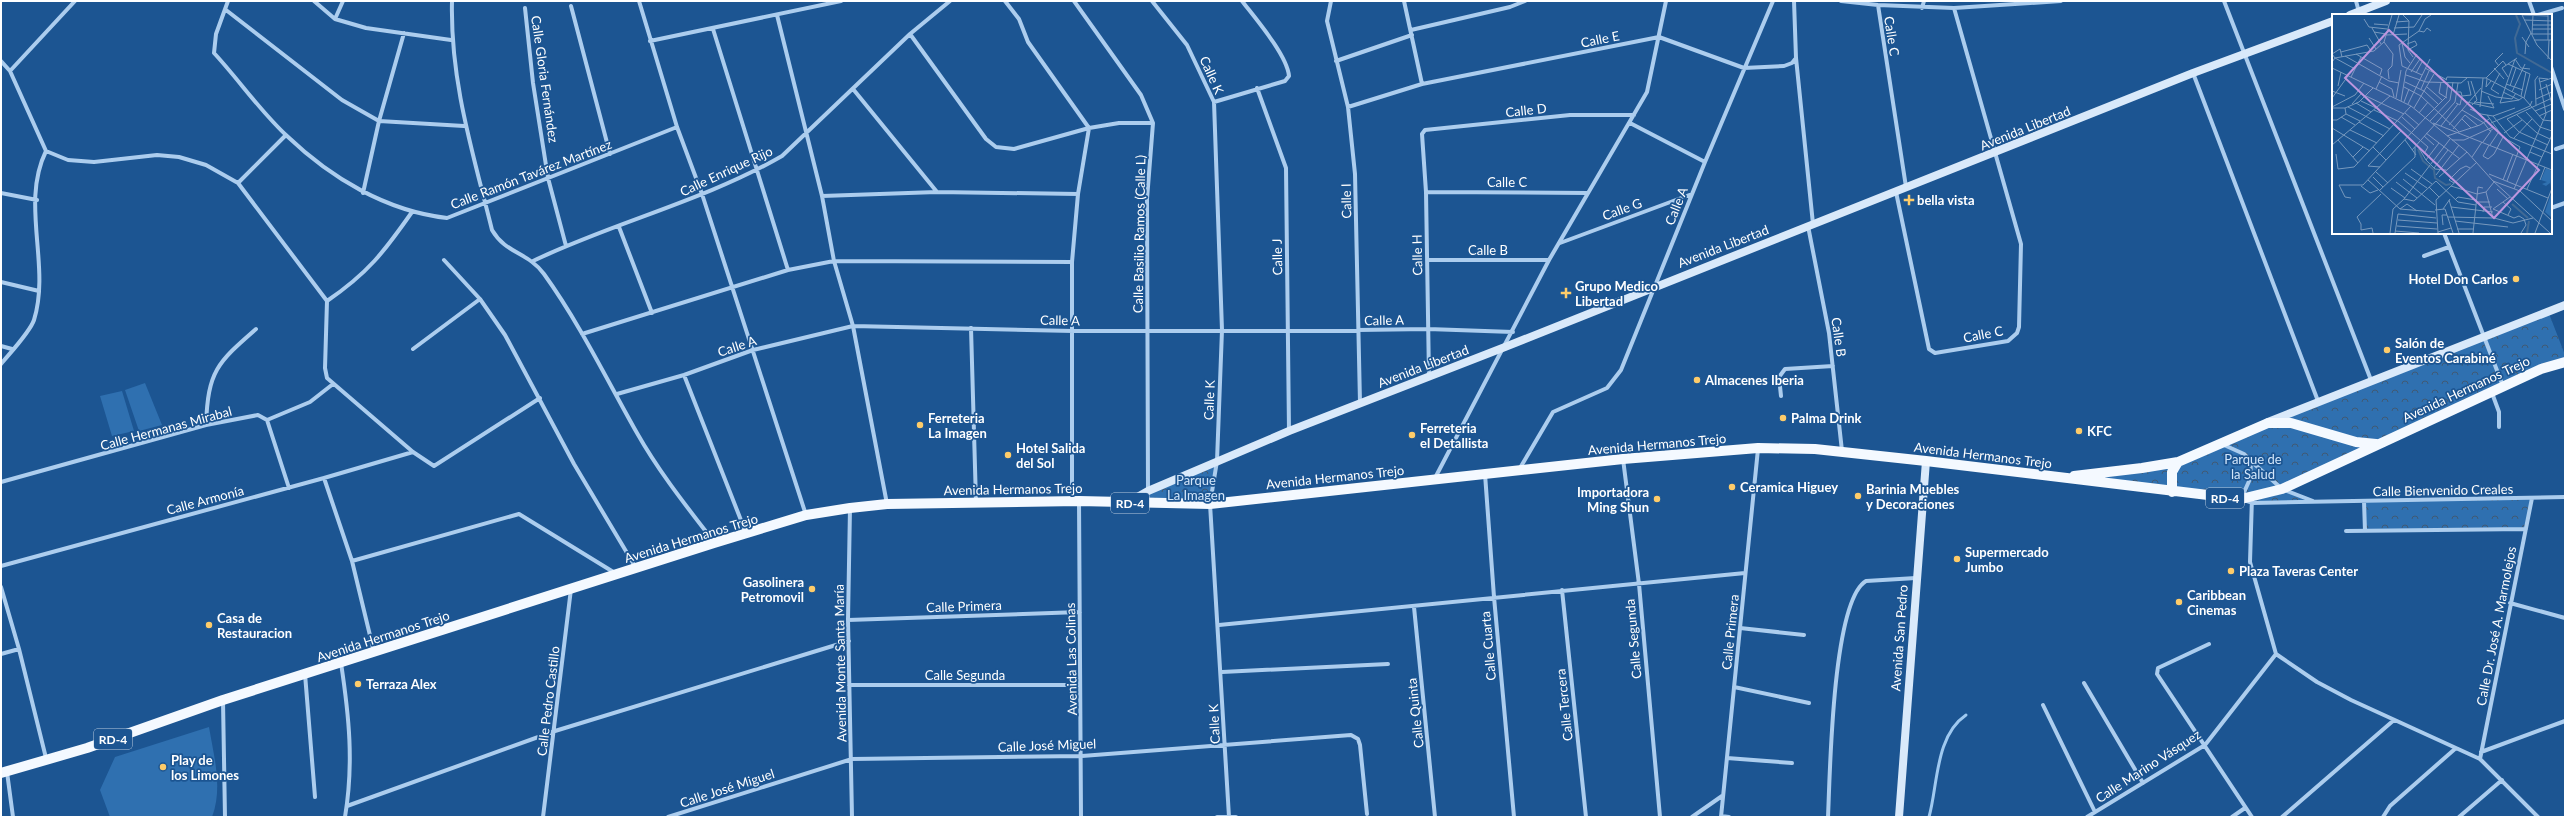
<svg xmlns="http://www.w3.org/2000/svg" width="2566" height="818" viewBox="0 0 2566 818" font-family="Lato,sans-serif">
<style>
.forest{fill:url(#forest-crowns)}
.pitch{fill:#2f70b0}
.lines{fill:none;stroke-linecap:round;stroke-linejoin:round}
.stream{stroke:#9fc9f0;stroke-width:3}
.street{stroke:#accdee;stroke-width:4}
.secondary{stroke:#d9e9fa;stroke-width:8}
.primary{stroke:#f4f9ff;stroke-width:10}
.poi-dot{fill:#fecc6a;stroke:#1c5592;stroke-width:1.5}
.labels{text-anchor:middle;dominant-baseline:central;stroke-width:3.5;stroke-linejoin:round;paint-order:stroke}
.shield{fill:#1c5592;stroke:#bbccde;stroke-width:1}
.shield-label{font-size:12px;font-weight:bold;fill:#fff}
.street-label{font-size:13px;fill:#fff;stroke:#1c5592}
.poi-label{font-size:13px;font-weight:bold;fill:#fff;stroke:#1c5592;text-anchor:start}
.park-label{font-size:13px;fill:#d2e6fa;stroke:#1c5592}
.inset-river{fill:none;stroke:#416a95;stroke-width:2}
.inset-road{fill:none;stroke:#7799be;stroke-width:1}
.view{fill:#bd96df;fill-opacity:0.15;stroke:#bd96df;stroke-width:2}
.inset-edge{fill:none;stroke:#fff;stroke-width:2}
</style>
<defs>
<pattern id="forest-crowns" width="20" height="18" patternUnits="userSpaceOnUse"><rect width="20" height="18" fill="#2f70b0"/><path d="M2 6a3 3 0 1 1 6 0M12 15a3 3 0 1 1 6 0" fill="none" stroke="#405a74"/></pattern>
</defs>
<rect width="100%" height="100%" fill="#1c5592"/>
<path class="forest" d="M2548,311L2565,355V362L2282,489L2310,501L2267,504L2062,478L2178,462Z
M1217,461L1210,504L1127,503Z
M2532,498L2526,529L2365,531L2364,501Z"/>
<path class="pitch" d="M145,383L162,425L139,431L125,390Z
M122,391L134,431L112,436L100,396Z
M209,727C214,757 223,788 212,817H110L100,790L115,757Z"/>
<g class="lines">
<path class="stream" d="M1929,817C1938,785 1935,736 1966,715"/>
<path class="street" d="M228,1L216,34L214,53C239,80 260,111 287,136C331,178 386,211 447,218L677,127
M314,1L335,19L366,28L451,40
M452,1C450,81 473,153 492,230C506,254 528,252 544,274C580,324 607,380 637,433C659,472 687,507 714,542
M639,1L677,127L702,194L806,515
M1005,1L1019,19L1028,42L1089,128L1078,194L1072,262V501
M1074,1L1141,95L1153,123L1147,199L1148,491
M1152,1L1187,45L1214,102L1222,330L1217,461L1210,504L1229,817
M1331,1L1327,21L1348,107L1355,174L1360,403
M1404,1L1422,84
M1841,1L1878,5L1954,8L2061,1
M2224,1L2371,380
M2356,1L2359,12
M2529,1L2534,15
M1878,5L1906,187
M571,6L610,154
M525,8L533,83L548,178L566,246
M1922,8L1924,1
M226,10L342,100L379,121L464,126
M777,15L822,196L834,261L853,326L887,504
M2538,15L2562,8
M335,19L343,1
M713,29L788,270
M1411,30L1510,7L1525,1
M910,34L986,139L996,147L1014,149L1089,128L1119,123H1153
M650,41L841,1
M1796,58L1813,224
M1,61L10,71L46,151L68,160L94,162L157,155L179,157L206,165L238,183L327,301L325,368L327,378L413,452L434,466L540,398
M1336,61L1412,35
M2551,67L2565,109
M10,71L75,1
M2193,73L2318,401
M1257,88L1286,168L1289,431
M853,89L937,192
M1214,102L1285,81L1289,76C1287,55 1255,18 1242,1
M1348,107L1422,84L1659,37L1744,68L1784,66L1792,63L1796,58L1794,1
M1630,123L1705,162
M2556,149L2565,146
M238,183L286,135
M1426,192L1588,193
M1896,192L1929,349L1935,353L2008,341L2017,333L2019,327L2021,244L1954,8
M1,193L37,200
M363,193L379,121L404,33
M822,196L937,192L1078,194
M2551,208L2565,203
M1808,226L1829,333L1842,451
M619,227L652,313
M2444,233L2503,386
M1560,243L1692,194
M2424,256L2449,247
M444,260L480,299L505,335L574,464L636,568
M1427,260H1549
M533,261C615,222 704,201 782,156L910,34L950,1
M1,282L39,291
M327,301C368,273 384,252 412,212
M971,328L976,502
M582,334L788,270L834,261L1072,262
M1,346L12,349
M413,349L480,299
M1,364C10,353 30,332 34,320C51,265 20,204 46,151
M684,375L746,533
M1429,377L1426,192L1422,134L1425,130L1570,115H1634
M2492,393L2499,412V427
M617,394L684,375L753,350L853,326L1073,331H1288L1428,329L1513,332
M1781,396L1779,377L1785,369L1833,366
M267,420L310,402L333,384
M206,425C208,371 217,363 256,329
M2224,445L2244,454L2251,461L2250,479L2241,499L2253,503L2565,497
M1623,459L1639,584L1660,817
M2251,461L2282,489L2313,501
M1520,468L1553,412L1607,388L1621,370L1705,162L1773,1
M1485,474L1494,597L1514,817
M324,478L352,561L374,652
M1435,478L1549,260L1647,92L1666,1
M1,482L206,425L258,415L267,420L289,488
M2252,497L2250,562L2276,654L2317,682L2351,700L2480,759L2538,817
M1079,501L1081,817
M2364,501L2365,531
M850,508L848,620L852,817
M2346,531L2526,529
M352,561L519,514L615,573
M1,566L324,478L413,452
M1,587L19,649L46,758
M1562,590L1586,817
M2510,603L2565,618
M1414,607L1435,817
M848,620L1080,612
M1219,625L1745,573
M1740,628L1804,635
M2209,644L2158,668L2157,674L2252,817
M1,654L19,649
M341,663C349,716 354,763 345,817
M1222,672L1388,664
M305,674L315,797
M2084,683L2143,783
M849,685H1080
M1734,687L1809,703
M223,701L225,817
M2043,705L2095,812
M2481,752L2565,721
M1727,758L1792,763
M2480,759L2532,498
M7,772L13,817
M347,806L555,731L849,641
M1721,816L1729,817
M543,817L571,589
M668,817L852,759L1082,756L1351,735L1358,739L1360,745L1367,814
M1217,817H1236
M1692,817L1722,796
M1721,817L1758,449
M1828,817C1830,776 1832,601 1866,581L1916,578
M2087,817L2205,745L2276,654
M2232,817L2245,808
M2282,817L2394,720
M2383,817L2390,806L2456,748
M2459,817L2502,780"/>
<path class="secondary" d="M2350,15L2386,1
M2268,422L2565,305
M1127,503L1148,491L1289,431L1505,347L2193,73L2333,21
M1899,817L1926,461"/>
<path class="primary" d="M2074,476L2142,468L2178,462L2268,423H2291L2356,442L2376,444
M2172,492V472L2178,462
M1,773L87,748L223,700L714,543L806,515L850,508L887,504L1079,501L1210,504L1623,459L1758,448L1815,449L1926,461L2241,499L2282,489L2541,369L2565,362"/>
</g>
<g class="poi-dot">
<path d="M1907 194h4v4h4v4h-4v4h-4v-4h-4v-4h4z"/>
<circle cx="2516" cy="279" r="4"/>
<path d="M1564 287h4v4h4v4h-4v4h-4v-4h-4v-4h4z"/>
<circle cx="2387" cy="350" r="4"/>
<circle cx="1697" cy="380" r="4"/>
<circle cx="1783" cy="418" r="4"/>
<circle cx="920" cy="425" r="4"/>
<circle cx="2079" cy="431" r="4"/>
<circle cx="1412" cy="435" r="4"/>
<circle cx="1008" cy="455" r="4"/>
<circle cx="1732" cy="487" r="4"/>
<circle cx="1858" cy="496" r="4"/>
<circle cx="1657" cy="499" r="4"/>
<circle cx="1957" cy="559" r="4"/>
<circle cx="2231" cy="571" r="4"/>
<circle cx="812" cy="589" r="4"/>
<circle cx="2179" cy="602" r="4"/>
<circle cx="209" cy="625" r="4"/>
<circle cx="358" cy="684" r="4"/>
<circle cx="163" cy="767" r="4"/>
</g>
<g class="labels">
<g class="shield">
<rect x="2206" y="488" width="38" height="20" rx="3"/>
<rect x="1111" y="493" width="38" height="20" rx="3"/>
<rect x="94" y="729" width="38" height="20" rx="3"/>
</g>
<g class="shield-label">
<text x="2225" y="498">RD-4</text>
<text x="1130" y="503">RD-4</text>
<text x="113" y="739">RD-4</text>
</g>
<g class="street-label">
<text transform="translate(1892 36) rotate(81)">Calle C</text>
<text transform="translate(1600 39) rotate(-11)">Calle E</text>
<text transform="translate(1212 75) rotate(66)">Calle K</text>
<text transform="translate(545 79) rotate(82)">Calle Gloria Fernández</text>
<text transform="translate(1526 110) rotate(-6)">Calle D</text>
<text transform="translate(2025 128) rotate(-22)">Avenida Libertad</text>
<text transform="translate(726 171) rotate(-25)">Calle Enrique Rijo</text>
<text transform="translate(531 174) rotate(-21)">Calle Ramón Tavárez Martínez</text>
<text x="1507" y="182">Calle C</text>
<text transform="translate(1346 201) rotate(-91)">Calle I</text>
<text transform="translate(1676 206) rotate(-68)">Calle A</text>
<text transform="translate(1622 209) rotate(-20)">Calle G</text>
<text transform="translate(1139 234) rotate(-89)">Calle Basilio Ramos (Calle L)</text>
<text transform="translate(1723 246) rotate(-21)">Avenida Libertad</text>
<text x="1488" y="250">Calle B</text>
<text transform="translate(1417 255) rotate(-91)">Calle H</text>
<text transform="translate(1277 257) rotate(-91)">Calle J</text>
<text transform="translate(1060 320) rotate(1)">Calle A</text>
<text transform="translate(1384 320) rotate(-1)">Calle A</text>
<text transform="translate(1983 334) rotate(-11)">Calle C</text>
<text transform="translate(1839 337) rotate(82)">Calle B</text>
<text transform="translate(737 346) rotate(-18)">Calle A</text>
<text transform="translate(1423 366) rotate(-21)">Avenida Libertad</text>
<text transform="translate(2466 389) rotate(-25)">Avenida Hermanos Trejo</text>
<text transform="translate(1209 400) rotate(-88)">Calle K</text>
<text transform="translate(166 428) rotate(-15)">Calle Hermanas Mirabal</text>
<text transform="translate(1657 444) rotate(-5)">Avenida Hermanos Trejo</text>
<text transform="translate(1983 455) rotate(7)">Avenida Hermanos Trejo</text>
<text transform="translate(1335 477) rotate(-6)">Avenida Hermanos Trejo</text>
<text transform="translate(1013 489) rotate(-1)">Avenida Hermanos Trejo</text>
<text transform="translate(2443 490) rotate(-1)">Calle Bienvenido Creales</text>
<text transform="translate(205 500) rotate(-15)">Calle Armonía</text>
<text transform="translate(691 538) rotate(-17)">Avenida Hermanos Trejo</text>
<text transform="translate(964 606) rotate(-2)">Calle Primera</text>
<text transform="translate(2496 626) rotate(-79)">Calle Dr. José A. Marmolejos</text>
<text transform="translate(1730 632) rotate(-84)">Calle Primera</text>
<text transform="translate(383 636) rotate(-18)">Avenida Hermanos Trejo</text>
<text transform="translate(1899 638) rotate(-86)">Avenida San Pedro</text>
<text transform="translate(1633 639) rotate(-95)">Calle Segunda</text>
<text transform="translate(1488 646) rotate(-95)">Calle Cuarta</text>
<text transform="translate(1071 659) rotate(-91)">Avenida Las Colinas</text>
<text transform="translate(840 663) rotate(-91)">Avenida Monte Santa María</text>
<text x="965" y="675">Calle Segunda</text>
<text transform="translate(548 701) rotate(-83)">Calle Pedro Castillo</text>
<text transform="translate(1564 705) rotate(-96)">Calle Tercera</text>
<text transform="translate(1415 713) rotate(-96)">Calle Quinta</text>
<text transform="translate(1214 724) rotate(-93)">Calle K</text>
<text transform="translate(1047 745) rotate(-2)">Calle José Miguel</text>
<text transform="translate(2148 766) rotate(-33)">Calle Marino Vásquez</text>
<text transform="translate(727 788) rotate(-18)">Calle José Miguel</text>
</g>
<g class="poi-label">
<text x="1917" y="200">bella vista</text>
<text x="2508" y="279" text-anchor="end">Hotel Don Carlos</text>
<text x="1575" y="286">Grupo Medico<tspan x="1575" dy="15">Libertad</tspan></text>
<text x="2395" y="343">Salón de<tspan x="2395" dy="15">Eventos Carabiné</tspan></text>
<text x="1705" y="380">Almacenes Iberia</text>
<text x="928" y="418">Ferreteria<tspan x="928" dy="15">La Imagen</tspan></text>
<text x="1791" y="418">Palma Drink</text>
<text x="1420" y="428">Ferreteria<tspan x="1420" dy="15">el Detallista</tspan></text>
<text x="2087" y="431">KFC</text>
<text x="1016" y="448">Hotel Salida<tspan x="1016" dy="15">del Sol</tspan></text>
<text x="1740" y="487">Ceramica Higuey</text>
<text x="1866" y="489">Barinia Muebles<tspan x="1866" dy="15">y Decoraciones</tspan></text>
<text x="1649" y="492" text-anchor="end">Importadora<tspan x="1649" dy="15">Ming Shun</tspan></text>
<text x="1965" y="552">Supermercado<tspan x="1965" dy="15">Jumbo</tspan></text>
<text x="2239" y="571">Plaza Taveras Center</text>
<text x="804" y="582" text-anchor="end">Gasolinera<tspan x="804" dy="15">Petromovil</tspan></text>
<text x="2187" y="595">Caribbean<tspan x="2187" dy="15">Cinemas</tspan></text>
<text x="217" y="618">Casa de<tspan x="217" dy="15">Restauracion</tspan></text>
<text x="366" y="684">Terraza Alex</text>
<text x="171" y="760">Play de<tspan x="171" dy="15">los Limones</tspan></text>
</g>
<g class="park-label">
<text x="2253" y="459">Parque de<tspan x="2253" dy="15">la Salud</tspan></text>
<text x="1196" y="480">Parque<tspan x="1196" dy="15">La Imagen</tspan></text>
</g>
</g>
<g transform="translate(2332 14)">
<rect width="220" height="220" fill="#1c5592"/>
<path d="M220,177V199L219,203L213,198Z" fill="#2f70b0"/>
<path d="M214,154L220,157L218,173V169L214,172L210,170L215,168L209,166Z" fill="#2f70b0"/>
<path class="inset-river" d="M184,1L188,10L183,24L185,39L220,59M86,135L91,147L102,156L103,164L114,171L119,170M180,190L196,204M195,219L197,207"/>
<path class="inset-road" d="M71,1L77,7L76,36L81,43M190,1L205,31L220,47M190,1L216,2M201,1L200,20H220M32,5L37,13L55,15M192,6L220,7M64,8L77,7M42,10L56,11M201,11H220M40,14L49,30M62,14L82,13L90,1M200,15H220M87,17L93,5L99,1M42,18L54,20M54,21L75,20M61,21L67,1M190,23L197,33M37,24L44,35M202,26H220M216,26V1M52,28L61,40L60,52L56,56L57,65M52,28L60,1M70,29L73,43L78,49M75,30L83,27L85,31L76,36M9,38L35,31L39,37M24,40L50,55L48,61M193,40L194,28L199,19M13,42L57,67L67,69M10,43L8,35L0,40L3,44L23,55M183,45L168,89L187,86M183,45L189,54L198,55M216,45L217,26M0,48L3,44L42,37L52,28M176,50L198,60L192,84M167,52L163,47L171,39M0,54L79,92L135,138L161,167L188,177L220,207M93,54L115,66M162,54L172,65M79,58L88,45M84,59L90,48M74,61L94,68L129,69L135,64M90,61L70,52L67,31L87,17L92,18L95,14L99,17M19,63L29,43M176,63L170,54L185,44M154,64L171,47L174,51M155,65L154,73L159,67M114,66L115,63L154,64L192,84L211,106L220,107M139,67L145,86L140,91M47,68L60,75L62,83M73,68L92,77L106,90M109,68L107,79L115,84M208,68L220,64M174,70L191,76M214,70L220,90M6,72L9,58M178,72L184,54M72,73L89,82L127,118M95,73L110,86M44,75L50,62M89,75L97,57M207,76L220,70M0,77L13,82M149,77L164,83L180,85L184,79M171,78L187,86L191,83M180,78L193,50M167,80L159,75L168,59M34,82L72,100M130,82L139,81L136,67M189,82L194,58M0,84L16,62M64,84L69,56M204,85L220,78M29,87L44,94M69,87L74,57L85,40M72,88L77,75M135,88L162,94L156,82M142,88L162,90M24,89L39,98M124,89L128,91L130,82L129,78H125M20,90L29,80M76,90L98,45M204,91L203,66L206,62M0,93L23,81L32,69M16,93L58,115M148,93L151,64M0,94H13L27,88L41,74M13,94L14,100L28,107M82,94L102,60M138,95L149,100L161,102L178,123L220,140M42,96L66,107L96,133L93,138M130,96L152,109L158,117L162,114M203,97L220,90M194,98L208,113L220,117M73,99L87,111M87,99L96,88M155,101L171,123L188,133L175,167M185,101L205,119L218,125M161,102L183,94M207,102L220,96M9,103L23,111M70,103L83,115M93,104L114,83L116,68M130,105L139,114M0,106H5L14,100M98,107L118,86L121,68M27,108L52,122M101,109L220,156M159,109L198,92L200,87M62,111L85,131L94,146L103,155L114,156M117,111L149,74M109,112L126,90M0,114L38,137M121,115L133,101L146,112M18,116L45,129M94,119L128,145M172,119L190,106M92,122L102,131M115,122L148,111L157,105M182,124L200,105M6,126L26,149M73,126L84,141M120,126H132L161,113M151,128L159,117M0,131L58,82M157,131L151,142L156,145L162,140L171,123M158,131L166,119M216,131L187,118L175,105L220,84M41,133L54,146M80,136L123,88L126,69M198,138L210,143M4,140L6,155L22,153L79,92M21,143L31,133M140,143L150,128M94,146L107,129M36,152L69,117M36,152L48,153M102,154L116,136M79,155L100,170M44,158L56,169M73,159L95,174M157,160L216,184M104,161L127,131M41,163L51,173M107,163L135,138M71,165L103,191M36,166L68,195M171,166L181,140M208,166L213,153M161,167L218,219M64,168L85,184M122,169L117,166L128,155L134,152L138,154M29,172L38,179L46,176M119,172L145,180L154,178M97,173L107,183M59,174L73,184M165,175L176,185M182,175L214,100L207,64L216,65M195,175L220,121M48,176L83,143V133M19,184L13,183L7,171H31L93,104M72,185L82,187L104,167L126,188L144,191M117,186L127,219M123,186L126,183L144,186M144,188H158M171,188L179,195L176,201M119,193L161,198M68,195L103,198M68,195L75,190L85,197M111,195L118,185M161,195L182,204M161,195L178,183M103,196L113,195L121,219M151,198L152,193H160M66,200L104,204M116,203L162,204L181,209L201,204M161,204L154,178L162,168M182,204L187,202L192,205L194,211L189,219M66,206L105,209M123,207L176,213M111,211L110,201H115M65,212L105,215M125,215H142M63,217L87,219M106,218L119,214M41,219L40,214L29,216V210L25,203L49,180M58,219L61,195L72,185L118,125M63,219L66,200M106,219L104,186L145,148M141,219L146,173L151,174M203,219L220,174"/>
<path class="view" d="M57,16L207,156L162,204L13,64Z"/>
<rect width="220" height="220" class="inset-edge"/>
</g>
<rect width="2566" height="818" fill="none" stroke="#ffffff" stroke-width="4"/>
</svg>
